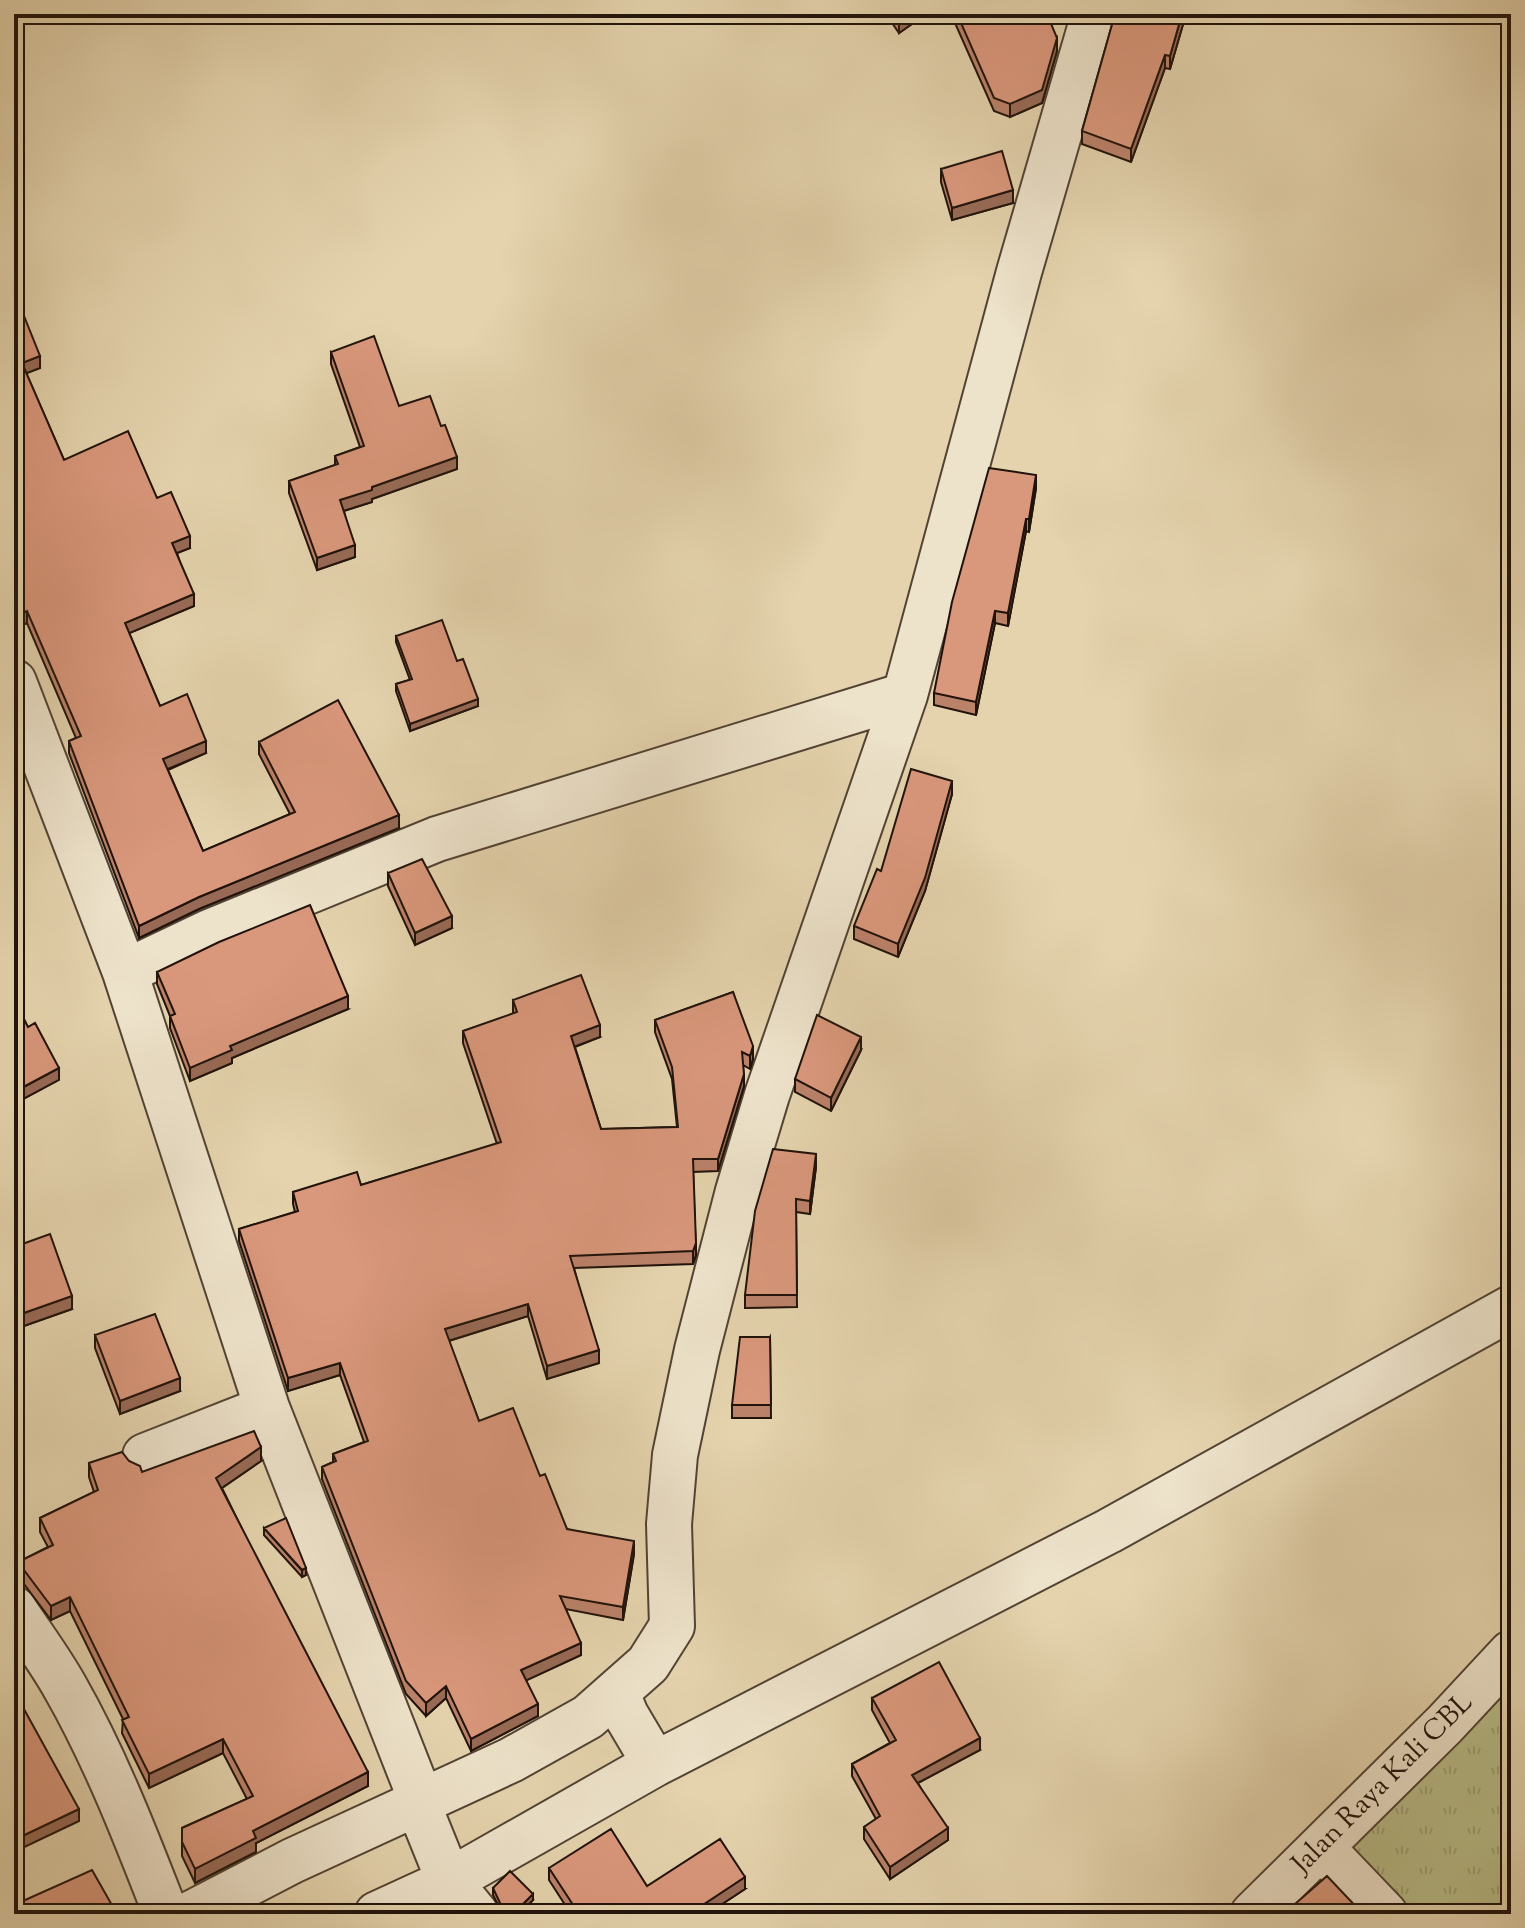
<svg xmlns="http://www.w3.org/2000/svg" width="1525" height="1928" viewBox="0 0 1525 1928" font-family="'Sorts Mill Goudy',serif">
<style>
.grass{fill:url(#grass-tufts);stroke:#6c6749;stroke-width:2}
.lines{fill:none;stroke-linecap:round;stroke-linejoin:round}
.minor-casing{stroke:#524334;stroke-width:48}
.minor{stroke:#ede2ca;stroke-width:44}
.wall{fill:#bb826a;stroke:#21130b;stroke-width:2}
.shaded-wall{fill:#986a56;stroke:#21130b;stroke-width:2}
.building{fill:#d9977b;stroke:#21130b;stroke-width:2}
.labels{text-anchor:middle;dominant-baseline:central;stroke-width:6;stroke-linejoin:round;paint-order:stroke}
.street-label{font-size:28px;fill:#21130b;stroke:#ede2ca}
</style>
<defs>
<pattern id="grass-tufts" width="24" height="20" patternUnits="userSpaceOnUse" patternTransform="scale(2)"><rect width="24" height="20" fill="#b7bb87"/><path d="M3 7l-1-3M5 7V3M7 7l1-3M15 17l-1-3M17 17v-4M19 17l1-3" fill="none" stroke="#9da073"/></pattern>
</defs>
<rect width="100%" height="100%" fill="#e4d3ad"/>
<filter id="stains"><feTurbulence type="fractalNoise" baseFrequency=".0025" numOctaves="4"/><feColorMatrix values="0 0 0 0 .2 0 0 0 0 .09 0 0 0 0 .02 0 0 0 .5 -.17"/></filter>
<radialGradient id="worn" r=".72"><stop offset=".6" stop-color="#630" stop-opacity="0"/><stop offset="1" stop-color="#630" stop-opacity=".3"/></radialGradient>
<path class="grass" d="M1511,1653V1914H1385L1321,1847Z"/>
<g class="lines">
<defs>
<path id="minor" d="M14,682L125,972L267,1408L421,1800L424,1819L449,1881L476,1914
M125,972L209,932L437,839L905,695
M145,1456L267,1408
M14,1609C31,1635 50,1660 65,1687C106,1759 136,1837 166,1914
M617,1693L626,1715L655,1764
M1321,1847L1385,1914
M190,1914L292,1861L511,1760L588,1717L648,1664L672,1626L669,1524L675,1455L697,1350L738,1191L767,1095L905,695L1019,272L1094,14
M377,1914L449,1881L655,1764L1109,1531L1511,1308
M1253,1914L1445,1724L1511,1653"/>
</defs>
<use href="#minor" class="minor-casing"/>
<use href="#minor" class="minor"/>
</g>
<path class="wall" d="M886,14H926L899,33Z
M951,14H1028L1031,21L1057,51L1042,103L1010,117L994,111Z
M1115,14H1186L1170,69L1165,68L1131,162L1082,144V131Z
M941,169L1013,203L952,220L941,182Z
M14,297L40,368L26,373L64,460L157,498L190,548L177,553L194,606L129,633L160,706L206,753L168,770L203,851L290,814L259,754V742L399,828L199,909L139,938L69,753V741L76,738L27,623L14,628Z
M331,352L399,406L441,426L457,469L372,499V502L344,511L355,557L317,570L289,493V481L335,465V456L360,447L331,364Z
M1036,488L1029,532L1026,531L1008,626L995,623L976,715L934,705V693Z
M396,636L457,661L478,706L410,731L396,691V684L410,680L396,642Z
M952,794L925,891L898,957L854,939V926Z
M388,873L452,928L415,945L388,886Z
M157,972L348,1009L232,1058V1063L190,1081L170,1028V1016L157,984Z
M733,992L753,1059L750,1069L743,1065L744,1086L718,1171L693,1172L696,1255L693,1264L574,1268L599,1363L547,1379L528,1316L449,1341L479,1421L540,1476L567,1529L634,1554L623,1620L566,1609L581,1655L526,1680L538,1716L471,1751L446,1698L426,1716L406,1694L322,1479V1467L333,1462V1454L364,1442L340,1375L288,1391L239,1241V1229L295,1212L293,1204V1192L361,1185L497,1144L463,1043V1031L513,1014V1000L600,1037L575,1047L601,1129L677,1127L672,1079L655,1032V1020Z
M861,1050L831,1111L795,1092V1079Z
M816,1154V1167L810,1214L796,1212L797,1307L745,1308V1295Z
M14,1247L72,1309L21,1327L14,1307Z
M95,1335L180,1391L120,1414L95,1348Z
M770,1337L771,1418H732V1405Z
M129,1461L142,1472L261,1461L222,1488L368,1786L256,1843V1852L195,1883L182,1856V1828L247,1799L223,1753L149,1788L122,1733L123,1719L70,1611L51,1620L18,1576V1562L48,1547L40,1532V1518L94,1492L89,1477V1463Z
M264,1528L306,1575L302,1577L264,1535Z
M872,1698L980,1750L918,1783L948,1840L890,1879L864,1839V1827L876,1819L852,1776V1764L890,1743L872,1710Z
M549,1868L647,1886L745,1889L707,1914H571L549,1880Z
M493,1888L533,1900L519,1914H500V1909L493,1895Z
M1295,1904L1363,1914H1295Z"/>
<path class="shaded-wall" d="M908,14H926L899,33V20Z
M1182,14H1186L1170,69V56Z
M1057,38V51L1042,103L1010,117V104Z
M1165,55V68L1131,162V149Z
M1013,190V203L952,220V208Z
M40,356V368L22,375V363Z
M457,457V469L372,499V502L340,512V500L372,487Z
M1036,475V488L1029,532V519Z
M1026,519V531L1008,626V613Z
M190,536V548L172,555V543Z
M355,545V557L317,570V558Z
M194,594V606L125,635V623Z
M27,611V623L14,628V616Z
M995,611V623L976,715V702Z
M478,699V706L410,731V724Z
M206,741V753L163,771V759Z
M952,781V794L925,891L898,957V944Z
M399,815V828L199,909L139,938V926L199,897Z
M452,916V928L415,945V933Z
M348,996V1009L232,1058V1063L190,1081V1068L230,1046Z
M600,1025V1037L571,1048V1036Z
M861,1037V1050L831,1111V1098Z
M753,1046V1059L750,1069V1056Z
M59,1068V1080L14,1104V1092Z
M744,1074V1086L718,1171V1159Z
M816,1154V1167L810,1214V1201Z
M696,1243V1255L693,1264V1251Z
M72,1296V1309L21,1327V1314Z
M528,1304V1316L445,1342V1329Z
M599,1350V1363L547,1379V1366Z
M340,1363V1375L288,1391V1378Z
M180,1378V1391L120,1414V1401Z
M261,1447V1461L216,1492V1478Z
M634,1541V1554L623,1620V1607Z
M306,1568V1575L302,1577V1570Z
M70,1597V1611L51,1620V1606Z
M581,1643V1655L521,1683V1670Z
M446,1686V1698L426,1716V1703Z
M538,1704V1716L471,1751V1739Z
M980,1738V1750L912,1786V1775Z
M223,1739V1753L149,1788V1774Z
M368,1772V1786L256,1843V1852L195,1883V1869L253,1831Z
M79,1809V1821L14,1852V1840Z
M948,1828V1840L890,1879V1867Z
M745,1877V1889L707,1914H689Z
M533,1894V1900L519,1914H513Z"/>
<path class="building" d="M894,14H908L899,20Z
M957,14H1028L1031,21L1047,14L1057,38L1042,90L1010,104L994,98Z
M1115,14H1182L1170,56L1165,55L1131,149L1082,131Z
M1002,151L1013,190L952,208L941,169Z
M16,296L40,356L22,363L64,460L128,431L157,498L171,492L190,536L172,543L194,594L125,623L160,706L187,694L206,741L163,759L203,851L295,812L259,742L338,700L399,815L199,897L139,926L69,741L81,736L27,611L14,616V297Z
M374,336L399,406L430,396L441,426L445,425L457,457L372,487V490L340,500L355,545L317,558L289,481L338,464L335,456L364,446L331,352Z
M989,468L1036,475L1029,519H1026L1008,613L995,611L976,702L934,693L952,602Z
M442,620L457,661L463,659L478,699L410,724L396,684L412,679L396,636Z
M911,769L952,781L925,878L898,944L854,926L877,869L881,871Z
M422,859L452,916L415,933L388,873Z
M310,905L348,996L230,1046L232,1050L190,1068L170,1016L175,1014L157,972L219,942Z
M581,975L600,1025L571,1036L601,1129L678,1127L672,1067L655,1020L733,992L753,1046L750,1056L742,1052L744,1074L718,1159H693L696,1243L693,1251L570,1256L599,1350L547,1366L528,1304L445,1329L479,1421L513,1408L540,1476L545,1474L567,1529L634,1541L623,1607L560,1596L581,1643L521,1670L538,1704L471,1739L446,1686L426,1703L406,1681L322,1467L336,1461L333,1454L368,1441L340,1363L288,1378L239,1229L298,1211L293,1192L357,1172L361,1185L501,1142L463,1031L517,1012L513,1000Z
M14,999L28,1027L35,1023L59,1068L14,1092Z
M817,1015L861,1037L831,1098L795,1079Z
M773,1149L816,1154L810,1201L796,1199L797,1295H745L755,1211Z
M50,1234L72,1296L21,1314L14,1294V1247Z
M155,1314L180,1378L120,1401L95,1335Z
M740,1337H770L771,1405H732Z
M254,1431L261,1447L216,1478L368,1772L253,1831L256,1838L195,1869L182,1842V1828L253,1796L223,1739L149,1774L122,1720L129,1717L70,1597L51,1606L18,1562L53,1545L40,1518L98,1490L89,1463L122,1452L129,1461L140,1466L142,1472Z
M286,1518L306,1568L302,1570L264,1528Z
M939,1662L980,1738L912,1775L948,1828L890,1867L864,1827L880,1816L852,1764L896,1740L872,1698Z
M14,1691L79,1809L14,1840Z
M611,1829L647,1886L720,1839L745,1877L689,1914H579L549,1868Z
M92,1870L117,1914H14V1905Z
M510,1871L533,1894L513,1914H505L500,1909V1903L493,1888Z
M1327,1876L1363,1914H1304L1295,1904Z
M793,1907L798,1914H782Z"/>
<g class="labels">
<g class="street-label">
<text transform="translate(1383 1784) rotate(-45)">Jalan Raya Kali CBL</text>
</g>
</g>
<rect width="1525" height="1928" fill="none" stroke="#e4d3ad" stroke-width="48"/>
<rect x="16" y="16" width="1493" height="1896" fill="none" stroke="#21130b" stroke-width="4"/>
<rect x="24" y="24" width="1477" height="1880" fill="none" stroke="#21130b" stroke-width="2"/>
<rect width="100%" height="100%" filter="url(#stains)"/>
<rect width="100%" height="100%" fill="url(#worn)"/>
</svg>
